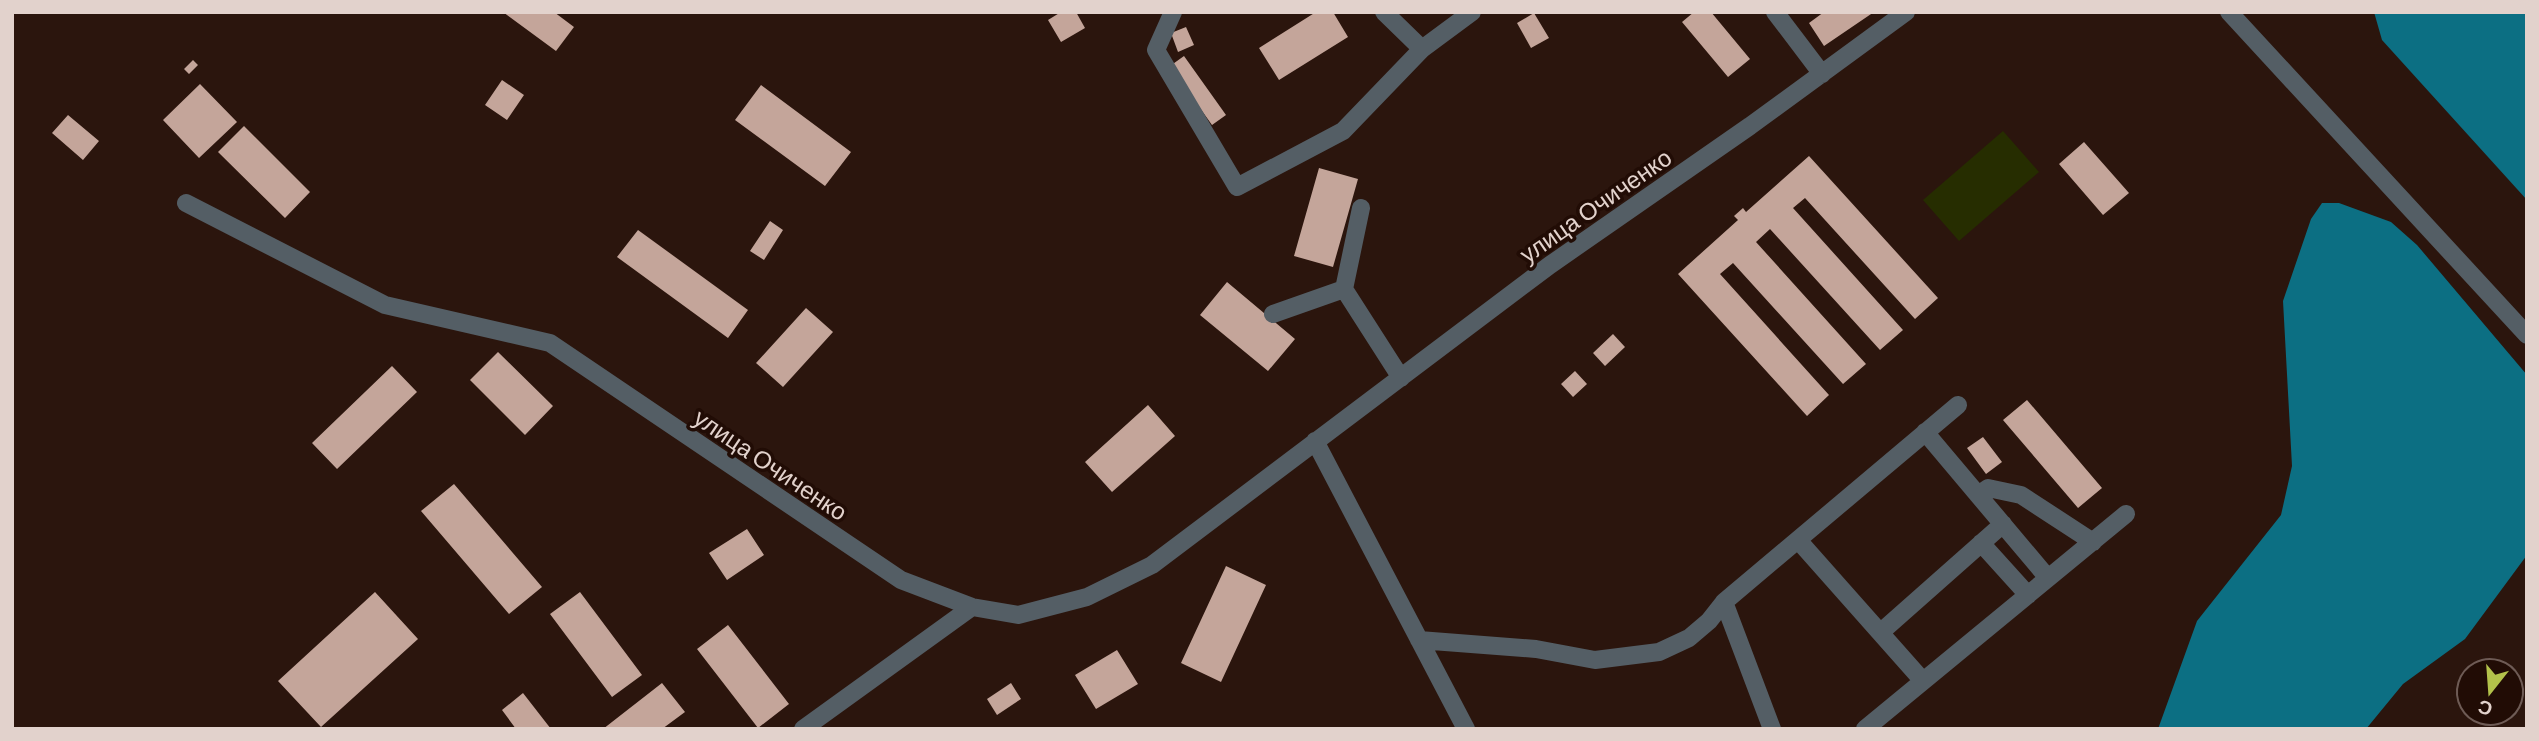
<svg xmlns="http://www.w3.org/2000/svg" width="2539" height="741" viewBox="0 0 2539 741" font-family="Barlow,sans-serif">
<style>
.green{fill:#262d00}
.water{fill:#0c6f83}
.building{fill:#c4a59a}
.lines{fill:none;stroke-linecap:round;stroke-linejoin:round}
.minor{stroke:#545e65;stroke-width:18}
.labels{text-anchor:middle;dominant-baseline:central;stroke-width:7;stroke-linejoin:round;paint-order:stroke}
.street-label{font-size:24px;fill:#e2d2cc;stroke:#210c05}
</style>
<rect width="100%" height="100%" fill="#2b150d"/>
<path class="green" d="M2003,131L2039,172L1959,241L1923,200Z"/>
<path class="water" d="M2374,12H2527V200L2382,40Z
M2322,203H2339L2391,222L2417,245L2527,375V555L2465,639L2403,684L2366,729H2158L2197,621L2281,515L2292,466L2283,301L2311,219Z"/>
<path class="building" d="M503,12H554L574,27L556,51Z
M1061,12H1076L1085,28L1061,42L1048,20Z
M1316,12H1333L1348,37L1279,80L1259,48Z
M1694,12H1711L1750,59L1728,77L1682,22Z
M1824,12H1874L1824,46L1809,23Z
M1534,13L1549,38L1531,48L1517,23Z
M1186,27L1194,45L1178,52L1171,33Z
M1184,56L1226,115L1212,125L1170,66Z
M193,60L198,65L189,74L184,69Z
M502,80L524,95L507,120L485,105Z
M200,84L237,122L199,158L163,120Z
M761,85L851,152L825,186L735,120Z
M68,115L99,141L83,160L52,133Z
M244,126L310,192L285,218L218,152Z
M2084,142L2129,193L2103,215L2059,164Z
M1809,156L1938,298L1915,319L1805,198L1793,208L1903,330L1880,350L1770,229L1756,242L1866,364L1843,384L1733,263L1720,274L1829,395L1807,416L1678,274L1738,220L1734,216L1743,208L1746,212Z
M1319,168L1358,179L1333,267L1294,256Z
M770,221L783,230L764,260L750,251Z
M638,230L748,310L728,338L617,257Z
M1227,282L1295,339L1268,371L1200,315Z
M806,308L833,332L783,387L756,363Z
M1613,334L1625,347L1605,366L1593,353Z
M498,352L553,406L525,435L470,380Z
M392,366L417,392L337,469L312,443Z
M1575,371L1587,384L1573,397L1561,384Z
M2027,400L2102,488L2078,508L2003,420Z
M1148,405L1175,436L1112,492L1085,462Z
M1983,437L2002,462L1986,474L1967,448Z
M454,484L542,587L509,614L421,511Z
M747,529L764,555L727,580L709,553Z
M1226,566L1266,585L1221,682L1181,663Z
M375,592L418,639L321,727L278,681Z
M580,592L642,675L612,697L550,614Z
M728,625L789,704L758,728L697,649Z
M1117,650L1138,684L1096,709L1075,675Z
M662,683L685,712L662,729H603Z
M1011,683L1021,699L997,715L987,699Z
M523,693L551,729H516L502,710Z"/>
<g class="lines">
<path class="minor" d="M1173,12L1156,50L1237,187L1343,131L1422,49L1472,12
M1384,12L1422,49
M1775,12L1822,74
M2229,12L2527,335
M186,203L385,305L550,343L901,580L972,607L1018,615L1087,597L1152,565L1550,265L1750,126L1906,12
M1361,208L1344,289L1401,378
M1273,314L1344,289
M1925,432L2048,578
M1315,441L1466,729
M1978,495L1988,488L2021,495L2093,542
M1798,540L1923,681
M1981,543L2028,595
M1881,632L2003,524
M1419,640L1536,649L1595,660L1659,652L1689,638L1709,621L1724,602
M803,729L972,607
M1772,729L1724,602L1958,405
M1865,729L2126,514"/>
</g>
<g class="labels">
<g class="street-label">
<text transform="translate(1595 205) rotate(-35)">улица Очиченко</text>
<text transform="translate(771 464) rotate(34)">улица Очиченко</text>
</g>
</g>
<rect width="2539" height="741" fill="none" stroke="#e2d2cc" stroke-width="28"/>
<g transform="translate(2490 692) rotate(197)"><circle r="33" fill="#210c05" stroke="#6e5b55" stroke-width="2"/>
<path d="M0-5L12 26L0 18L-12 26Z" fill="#b3c24b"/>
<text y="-10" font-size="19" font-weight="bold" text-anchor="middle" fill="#e2d2cc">С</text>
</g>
</svg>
